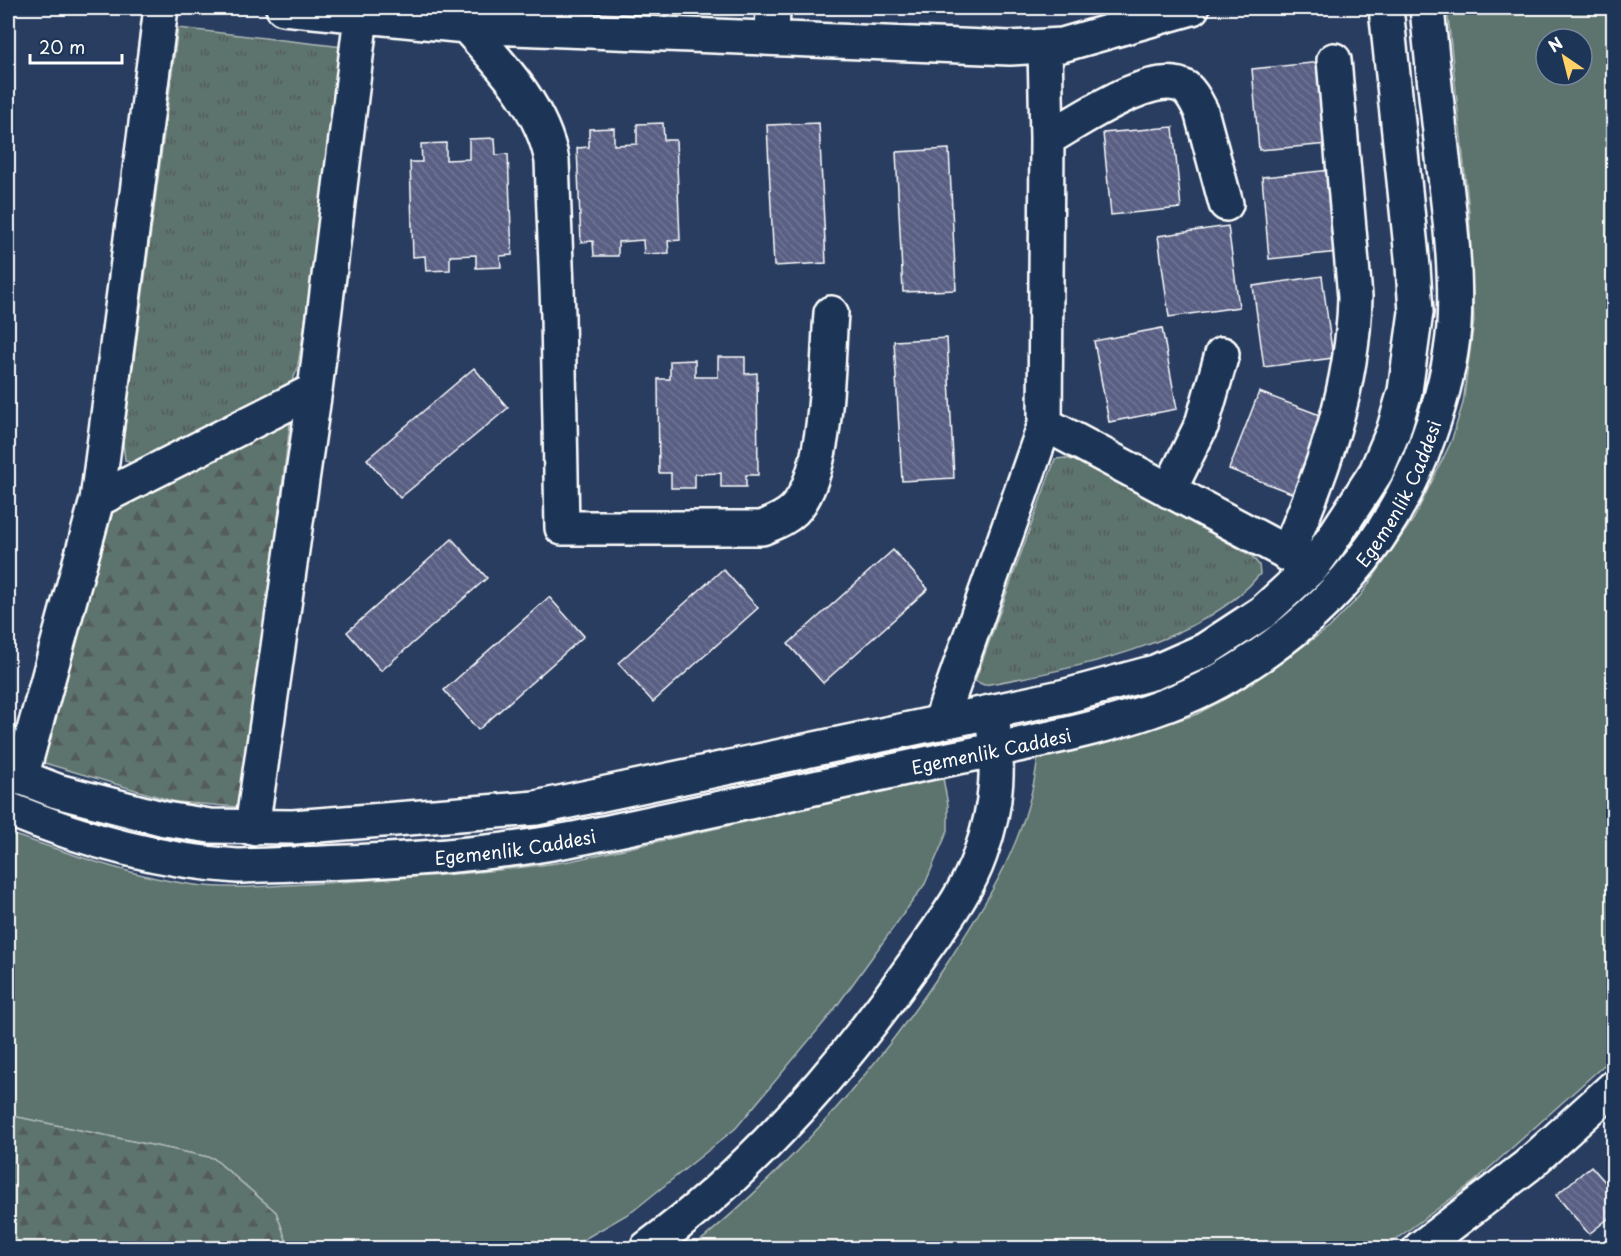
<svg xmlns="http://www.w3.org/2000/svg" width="1621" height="1256" viewBox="0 0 1621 1256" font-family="'Playpen Sans',sans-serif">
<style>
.grass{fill:#5d736e;stroke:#aeb9b6;stroke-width:1.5;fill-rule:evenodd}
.forest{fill:url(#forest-firs);stroke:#aeb9b6;stroke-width:1.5}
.park{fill:url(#park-tufts);stroke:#aeb9b6;stroke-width:1.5}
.building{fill:url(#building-back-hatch);stroke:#fff;stroke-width:1.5}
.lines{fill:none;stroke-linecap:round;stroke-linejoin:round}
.minor-casing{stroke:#fff;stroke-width:38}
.major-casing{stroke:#fff;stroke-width:38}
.minor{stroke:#1d3557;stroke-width:33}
.major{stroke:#1d3557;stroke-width:33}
.labels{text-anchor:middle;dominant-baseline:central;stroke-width:6;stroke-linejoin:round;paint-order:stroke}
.street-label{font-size:18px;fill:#fff;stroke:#1d3557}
</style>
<defs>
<pattern id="forest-firs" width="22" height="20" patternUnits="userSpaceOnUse" patternTransform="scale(1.5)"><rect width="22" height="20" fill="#5d736e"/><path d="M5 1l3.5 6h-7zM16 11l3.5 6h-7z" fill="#535c5a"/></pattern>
<pattern id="park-tufts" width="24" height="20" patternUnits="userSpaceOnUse" patternTransform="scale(1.5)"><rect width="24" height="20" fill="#5d736e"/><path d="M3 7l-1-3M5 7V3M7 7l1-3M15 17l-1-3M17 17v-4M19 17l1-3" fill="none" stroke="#535c5a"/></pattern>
<pattern id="building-back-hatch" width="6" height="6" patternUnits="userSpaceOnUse" patternTransform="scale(1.5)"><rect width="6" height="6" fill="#585e83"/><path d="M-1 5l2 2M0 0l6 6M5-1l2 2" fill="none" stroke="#717696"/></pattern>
</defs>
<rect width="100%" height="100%" fill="#293d60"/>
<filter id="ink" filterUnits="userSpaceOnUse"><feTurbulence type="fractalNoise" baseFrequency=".0167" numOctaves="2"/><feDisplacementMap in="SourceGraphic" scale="12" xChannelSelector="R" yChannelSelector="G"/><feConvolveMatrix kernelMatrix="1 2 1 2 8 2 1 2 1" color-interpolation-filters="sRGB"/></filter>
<g filter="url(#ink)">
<path class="grass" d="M1447,8H1613V1057L1475,1181L1384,1248H692C793,1164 875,1072 948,962C991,896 1028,837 1038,757L1149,730L1197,714L1239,691L1329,628L1361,595L1414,518L1451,442L1463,403L1474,321L1469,212ZM1546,39H1582V75H1546Z
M943,778L948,805V830L925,884L831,1014L736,1128L633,1211L569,1248H289L276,1212L213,1158L8,1115V833C66,852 127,875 188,884C233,891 279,885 324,883C407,878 489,873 570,861Z"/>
<path class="forest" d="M291,416L245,782L238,807L176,802L41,762L114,508Z
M8,1115L213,1158L276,1212L289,1248H8Z"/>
<path class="park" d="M178,28L343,47L303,336L297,370L290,386L134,465L125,460L123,443Z
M1066,458L1086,464L1252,556L1259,565L1260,574C1203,644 1070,670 984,685L975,681L1055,459Z"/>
<path class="building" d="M1321,62L1329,144L1259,150L1252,69Z
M663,123L664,140H676L680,240L668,241L669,253L644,254L643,240L618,242V256H594L593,241L581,242L577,148L589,147V129L614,128V145L637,144V124Z
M819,123L826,263L774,266L767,125Z
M1173,127L1181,208L1111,215L1103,133Z
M495,138L496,155L508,154L512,255L500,256L501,267L476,268V255L450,256V270L426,271L425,256L413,257L410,162H422L421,144L446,143V160L469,159V139Z
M949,149L956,290L903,292L896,152Z
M1331,170L1339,252L1269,259L1262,177Z
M1228,226L1239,307L1169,317L1158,236Z
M1322,276L1333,358L1264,367L1253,286Z
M1162,328L1177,409L1109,422L1094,341Z
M947,338L954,478L902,481L894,341Z
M718,357H745V374L757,373L758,475H746V487H721V473L695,474V488H671V473H659L658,379H670V361L695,360V377H718Z
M474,368L508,408L400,498L367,459Z
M1259,392L1325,417L1294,494L1229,469Z
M452,539L487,578L381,671L347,632Z
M893,550L928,589L823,683L788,644Z
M723,569L758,608L653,702L618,663Z
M549,597L584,636L478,730L444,690Z
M1591,1166L1614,1192V1214L1589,1234L1556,1195Z"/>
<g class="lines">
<defs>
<path id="minor" d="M283,8L466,26L1010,48L1062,45L1192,8
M466,26C502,66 542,107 552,161L558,315L562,528H762C773,523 785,519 794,510C829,473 827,364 831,313
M772,37L773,8
M1047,139C1076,123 1154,67 1186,88C1193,94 1197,103 1201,111L1226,204
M1045,424L1306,563
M1169,491L1202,424L1222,354
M97,500L315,390
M1287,554C1323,471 1353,389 1355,297L1334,60
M940,723L1045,424L1047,139L1045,48
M21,778L97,500L161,8
M252,828L315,390L362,8
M647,1248C753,1170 839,1071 914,964C938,929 966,895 980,855C998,806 1000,762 991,712
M1420,1248L1527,1166L1614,1087"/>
<g id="major">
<path d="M8,772L57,791L165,819L210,826L293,827L536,808L1066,696L1155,672L1205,650L1263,612L1313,566L1329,544L1376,472L1393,432L1405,391L1416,312L1413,267L1386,8"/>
<path id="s1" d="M8,809C81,839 157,861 237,866C326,863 415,861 503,850C556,844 608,832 660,821C750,802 839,783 929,763C1020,744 1138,726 1219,681C1317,626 1391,545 1428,438C1441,402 1451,364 1454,326C1457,273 1450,219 1444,167C1438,114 1432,61 1427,8"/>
</g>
</defs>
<use href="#minor" class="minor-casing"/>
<use href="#major" class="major-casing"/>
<use href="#minor" class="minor"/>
<use href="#major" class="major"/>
</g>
</g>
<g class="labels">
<g class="street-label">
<text stroke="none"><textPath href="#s1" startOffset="1506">Egemenlik Caddesi</textPath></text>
<text stroke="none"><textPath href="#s1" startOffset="1002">Egemenlik Caddesi</textPath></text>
<text stroke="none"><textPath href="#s1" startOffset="516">Egemenlik Caddesi</textPath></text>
</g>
</g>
<rect width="1621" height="1256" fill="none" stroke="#1d3557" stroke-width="30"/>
<rect x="15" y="15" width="1591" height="1226" fill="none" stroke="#fff" stroke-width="2" filter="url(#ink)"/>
<g transform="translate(1564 57) rotate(325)"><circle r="28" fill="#1d3557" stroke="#77869a" stroke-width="1.5"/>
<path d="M0-4.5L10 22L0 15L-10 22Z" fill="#ffd166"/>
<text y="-9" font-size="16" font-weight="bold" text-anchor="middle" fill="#ffffff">N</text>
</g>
<path d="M30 54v9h92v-9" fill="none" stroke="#ffffff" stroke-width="3"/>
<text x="39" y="54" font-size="18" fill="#ffffff" stroke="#1d3557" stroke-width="4.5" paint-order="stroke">20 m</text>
</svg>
